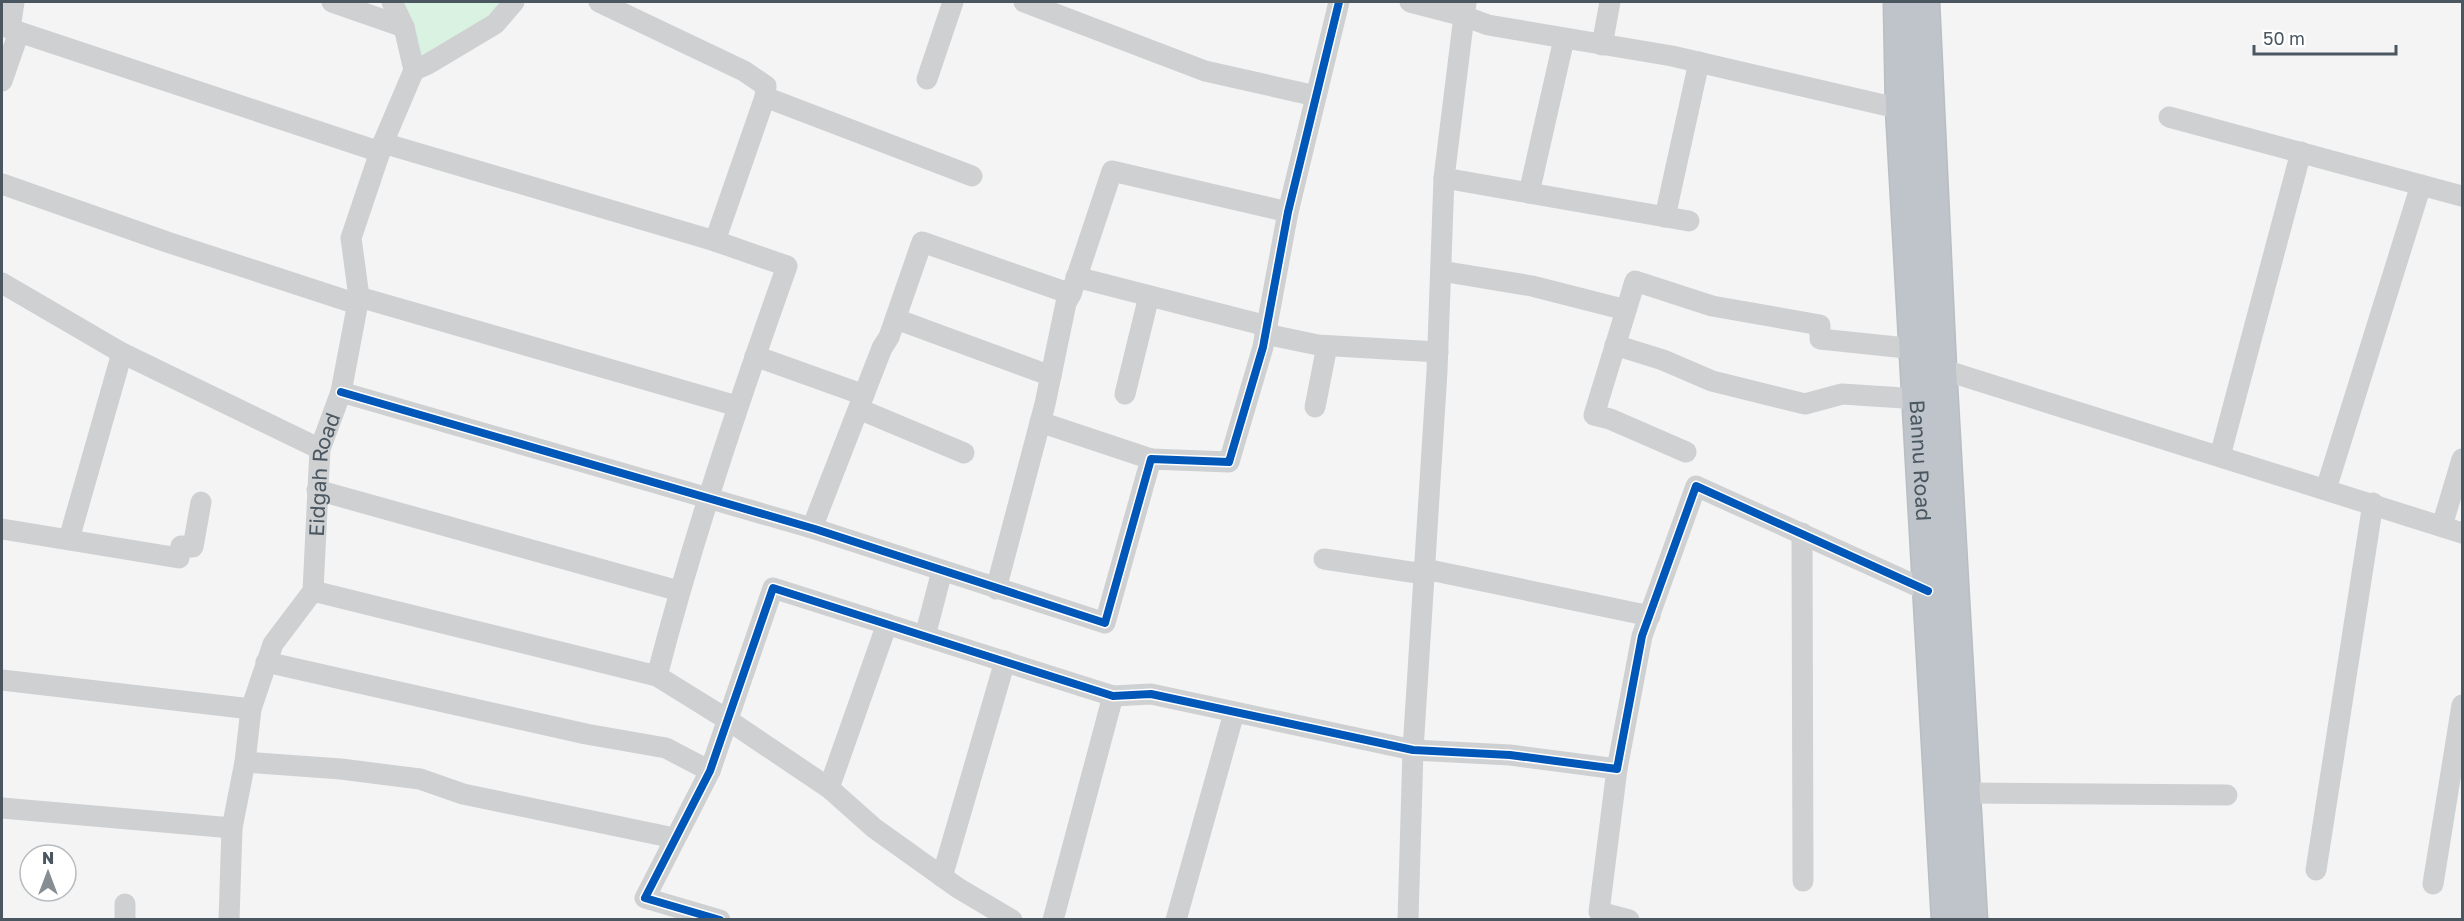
<svg xmlns="http://www.w3.org/2000/svg" width="2464" height="921" viewBox="0 0 2464 921" font-family="'Golos Text',sans-serif">
<style>
.green{fill:#d9f2e2}
.lines{fill:none;stroke-linecap:round;stroke-linejoin:round}
.highway-casing{stroke:#b9bec3;stroke-width:33}
.minor{stroke:#ced0d2;stroke-width:21}
.highway{stroke:#bec4c9;stroke-width:30}
.cycleway-casing{stroke:#fff;stroke-width:11}
.cycleway{stroke:#0057b8;stroke-width:8}
.labels{text-anchor:middle;dominant-baseline:central;stroke-width:4.5;stroke-linejoin:round;paint-order:stroke}
.street-label{font-size:21px;fill:#4a5761;stroke:#fff}
</style>
<rect width="100%" height="100%" fill="#f4f4f4"/>
<path class="green" d="M400,2H502L474,29L421,57Z"/>
<g class="lines">
<defs>
<g id="highway">
<path id="s2" d="M1899,2L1901,109L1947,920"/>
<path d="M1924,2L1941,369L1972,920"/>
</g>
</defs>
<use href="#highway" class="highway-casing"/>
<g class="minor">
<path d="M14,2L10,29L380,152"/>
<path d="M332,2L404,27"/>
<path d="M599,2L744,71L766,86L765,97L715,241"/>
<path d="M1024,2L1205,71L1316,96"/>
<path d="M1466,3L1464,16L1488,25L1672,56L1901,109"/>
<path d="M1602,45L1610,2"/>
<path d="M414,70L428,64L495,24L514,2"/>
<path d="M927,79L953,2"/>
<path d="M2,81L19,32"/>
<path d="M765,97L972,176"/>
<path d="M2169,117L2462,196"/>
<path d="M383,143L715,241L787,266C739,401 693,537 657,676"/>
<path d="M1444,178L1689,221"/>
<path d="M2,184L167,242L357,304"/>
<path d="M1529,193L1564,39"/>
<path d="M1665,217L1699,62"/>
<path d="M1441,271L1532,286L1626,310"/>
<path d="M1076,277L1267,326"/>
<path d="M2,283L122,353L320,449"/>
<path d="M359,297L737,406"/>
<path d="M896,319L1051,376"/>
<path d="M1265,334L1318,345L1438,352"/>
<path d="M1615,345L1663,360L1712,381L1805,404L1842,394L1919,399"/>
<path d="M755,356L864,395"/>
<path d="M1941,369L2462,533"/>
<path d="M341,392L815,529L1105,623L1151,459L1229,462L1263,347L1288,212L1339,2"/>
<path d="M1125,394L1149,296"/>
<path d="M1315,407L1327,346"/>
<path d="M859,409L964,453"/>
<path d="M1040,422L1151,459"/>
<path d="M1686,452L1610,419L1594,415L1635,281L1712,306L1820,325V339L1916,349"/>
<path d="M2220,456L2301,152"/>
<path d="M2326,489L2421,185"/>
<path d="M317,490L679,591"/>
<path d="M2442,526L2462,459"/>
<path d="M812,528L882,348L889,337L922,242L1071,294"/>
<path d="M2,529L179,558L181,546L193,547L201,502"/>
<path d="M1802,533L1803,881"/>
<path d="M69,539L122,353"/>
<path d="M1324,559L1424,574"/>
<path d="M1425,569L1650,616"/>
<path d="M996,589L1045,404L1066,303L1071,294L1112,171L1288,212"/>
<path d="M313,591L657,676L728,720L829,788L874,828L958,888L1012,920"/>
<path d="M925,636L942,571"/>
<path d="M266,662L586,734L666,748L710,771"/>
<path d="M2,680L251,709"/>
<path d="M245,762L341,769L420,779L463,794L674,838"/>
<path d="M1617,769L1599,912L1629,920"/>
<path d="M829,788L887,624"/>
<path d="M1965,793L2227,795"/>
<path d="M2,808L232,828"/>
<path d="M2316,870L2373,503"/>
<path d="M942,877L1005,661"/>
<path d="M2433,884L2462,705"/>
<path d="M125,920V904"/>
<path id="s1" d="M229,920L232,828L245,762L251,709L273,644L313,591L320,449L341,392L359,297L351,238L383,143L414,70L404,27L392,2"/>
<path d="M720,920L645,898L710,771L773,588L1113,696L1151,694L1413,750L1510,755L1617,769L1642,636L1696,486L1928,591"/>
<path d="M1053,920L1113,696"/>
<path d="M1176,920L1234,713"/>
<path d="M1408,920L1413,750L1437,371L1444,178L1464,16L1410,2"/>
</g>
<use href="#highway" class="highway"/>
<defs>
<path id="cycleway" d="M341,392L815,529L1105,623L1151,459L1229,462L1263,347L1288,212L1339,2
M720,920L645,898L710,771L773,588L1113,696L1151,694L1413,750L1510,755L1617,769L1642,636L1696,486L1928,591"/>
</defs>
<use href="#cycleway" class="cycleway-casing"/>
<use href="#cycleway" class="cycleway"/>
</g>
<g class="labels">
<g class="street-label">
<text stroke="none"><textPath href="#s2" startOffset="459">Bannu Road</textPath></text>
<text stroke="none"><textPath href="#s1" startOffset="465">Eidgah Road</textPath></text>
</g>
</g>
<rect width="2464" height="921" fill="none" stroke="#4a5761" stroke-width="6"/>
<g transform="translate(48 873)"><circle r="28" fill="#ffffff" stroke="#b7bcc0" stroke-width="1.5"/>
<path d="M0-4.5L10 22L0 15L-10 22Z" fill="#868e94"/>
<text y="-9" font-size="16" font-weight="bold" text-anchor="middle" fill="#4a5761">N</text>
</g>
<path d="M2254 45v9h142v-9" fill="none" stroke="#4a5761" stroke-width="3"/>
<text x="2263" y="45" font-size="18" fill="#4a5761" stroke="#ffffff" stroke-width="4.5" paint-order="stroke">50 m</text>
</svg>
